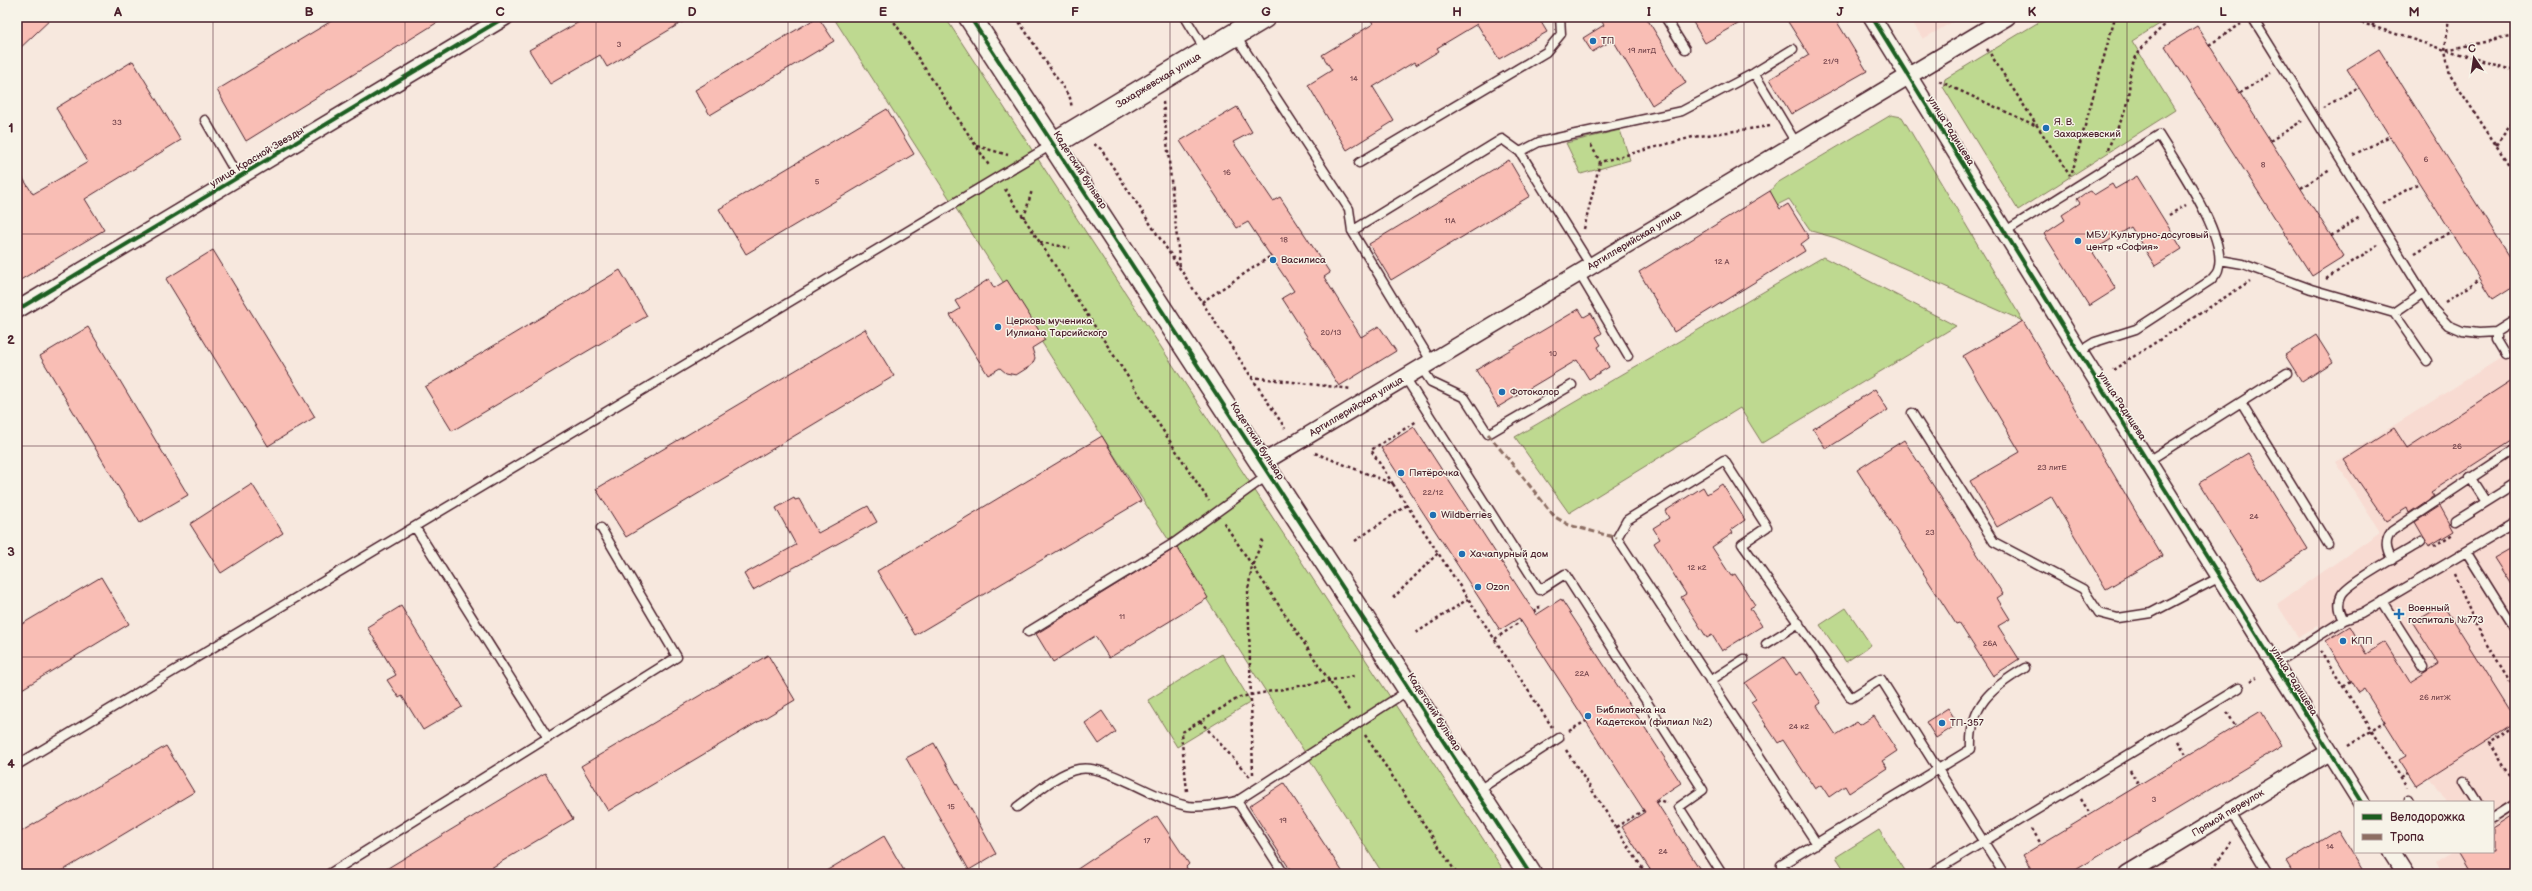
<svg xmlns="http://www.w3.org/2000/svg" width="2532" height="891" viewBox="0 0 2532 891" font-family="'Balsamiq Sans',sans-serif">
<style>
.built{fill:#f8dbd2}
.green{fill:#bed990;stroke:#847c5e}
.building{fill:#f9beb5;stroke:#4a1f2b}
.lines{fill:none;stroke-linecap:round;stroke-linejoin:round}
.lane-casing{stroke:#4a1f2b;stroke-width:11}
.street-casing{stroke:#4a1f2b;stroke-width:19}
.secondary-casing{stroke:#4a1f2b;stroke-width:25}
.path{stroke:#4a1f2b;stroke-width:2.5;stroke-dasharray:3 3;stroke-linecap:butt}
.lane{stroke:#f7f3e8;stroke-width:8}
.street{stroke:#f7f3e8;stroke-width:16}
.secondary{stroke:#f7f3e8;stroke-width:22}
.quiet{stroke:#8d6e63;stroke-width:3;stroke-dasharray:6 3;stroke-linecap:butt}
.cycleway-casing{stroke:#f7f3e8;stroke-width:6}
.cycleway{stroke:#1b5e20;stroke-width:4}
.grid{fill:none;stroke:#4a1f2b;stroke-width:1;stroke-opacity:0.55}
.poi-dot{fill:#1f6fb2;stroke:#f7f3e8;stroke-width:1.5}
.labels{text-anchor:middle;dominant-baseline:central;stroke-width:3;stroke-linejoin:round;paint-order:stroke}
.number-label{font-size:8px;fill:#76474e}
.poi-label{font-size:10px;fill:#4a1f2b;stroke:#f7f3e8;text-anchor:start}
.street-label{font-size:10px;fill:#4a1f2b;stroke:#f7f3e8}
.neatline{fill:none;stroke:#4a1f2b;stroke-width:1.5}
.grid-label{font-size:13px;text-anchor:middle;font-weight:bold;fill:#4a1f2b}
</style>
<rect width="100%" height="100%" fill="#f7e8de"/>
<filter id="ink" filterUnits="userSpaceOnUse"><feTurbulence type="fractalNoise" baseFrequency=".025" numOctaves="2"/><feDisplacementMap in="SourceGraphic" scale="8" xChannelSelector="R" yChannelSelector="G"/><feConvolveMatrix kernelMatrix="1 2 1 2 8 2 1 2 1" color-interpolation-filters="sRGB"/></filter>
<g filter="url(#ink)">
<path class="built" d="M1909,17H1961L1923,39Z
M2515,349V874H2441L2435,864L2455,852H2493V802H2447L2430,777L2416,786L2399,760L2406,755L2364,689L2358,693L2317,626L2298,637L2277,604L2380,532L2336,462Z"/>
<path class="green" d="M833,17H945L1506,874H1383Z
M2047,17H2171L2132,41L2175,110L2018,210L1943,87L1945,79Z
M1891,115L1902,117L2023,321L1836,238L1811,231L1789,199L1777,205L1770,191L1777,183Z
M1620,130L1630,160L1581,174L1566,143Z
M1823,257L1956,326L1762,443L1740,408L1569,513L1515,437Z
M1846,608L1871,645L1846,662L1820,625Z
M1222,654L1251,702L1177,747L1148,700Z
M1879,830L1906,872L1902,874H1847L1836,857Z"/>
<path class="building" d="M17,17H53L17,51Z
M338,17H446L246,141L217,90Z
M588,17H691L607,67L600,55L550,84L529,50Z
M818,17L834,41L710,115L695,90Z
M1370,17H1538L1547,32L1499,59L1477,24L1437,48L1439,51L1416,65L1414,62L1373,87L1394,121L1347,150L1308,85L1332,70L1322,55L1373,24Z
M1599,17H1646L1686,83L1652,105L1613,40L1592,52L1583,38L1604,25Z
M1690,17H1750L1705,43Z
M1785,17H1834L1867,71L1791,114L1770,79L1809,55Z
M2197,26L2344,256L2312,276L2165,46Z
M2379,49L2515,265V285L2493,299L2347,69Z
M133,61L181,140L85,199L104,230L17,282V169L33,194L88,162L56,108Z
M1237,107L1252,132L1233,142L1273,201L1280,197L1330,273L1324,277L1361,337L1379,326L1396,351L1339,386L1282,298L1294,291L1248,222L1237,228L1180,141Z
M887,109L914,154L746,254L719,209Z
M1509,160L1530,196L1391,280L1369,244Z
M2137,176L2182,249L2155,266L2131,227L2092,251L2116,289L2089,306L2044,234L2065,220L2062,215L2080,203L2077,199L2084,194L2091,191L2094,195L2112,184L2115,189Z
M1770,191L1780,209L1788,204L1809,238L1801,244L1805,251L1674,332L1639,272Z
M213,250L315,417L268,446L166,279Z
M620,270L647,316L452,431L425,387Z
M989,279L994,288L1007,280L1045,340L1032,348L1035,358L1032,365L1016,375L1006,373L1000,368L988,375L950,315L960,309L955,301Z
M1579,309L1584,317L1591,313L1602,333L1596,337L1601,345L1598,347L1609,367L1589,379L1577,360L1498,407L1476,370Z
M2023,321L2162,556L2106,589L2051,496L1997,527L1970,481L2020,452L1963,356Z
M88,327L188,495L140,523L40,356Z
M865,329L894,376L626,537L596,489Z
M2316,335L2333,362L2302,382L2285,355Z
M2515,378V438L2431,492L2434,496L2409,513L2407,508L2386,521L2344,460L2394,428L2407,448Z
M1875,389L1888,410L1826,449L1813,429Z
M1414,427L1536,615L1561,599L1681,783L1655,800L1703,874H1653L1622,827L1645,812L1519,618L1500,630L1381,448Z
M1102,436L1141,501L915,635L877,571Z
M1904,440L2003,594L1997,598L2010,619L1998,626L2019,659L1993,676L1959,623L1956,624L1857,470Z
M2248,453L2308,549L2260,580L2199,483Z
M252,484L283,533L221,573L190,524Z
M1722,484L1745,520L1731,530L1733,533L1712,547L1731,576L1735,574L1755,605L1750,608L1762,626L1722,651L1712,635L1707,638L1681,597L1686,594L1654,543L1660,539L1653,528L1669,518L1665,511L1703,487L1707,494Z
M794,498L795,500L799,499L818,533L868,506L877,522L753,590L744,574L796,545L776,508Z
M2440,506L2454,531L2429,546L2415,522Z
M2515,546V591L2494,558Z
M1177,547L1208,598L1109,658L1095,636L1053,662L1036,634Z
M101,577L129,624L17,692V627Z
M2443,605L2515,719V723L2416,786L2399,760L2406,756L2364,689L2358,693L2326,641L2350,626L2366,654L2385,642L2410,682L2439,664L2413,623Z
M401,606L462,707L423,730L402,696L399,698L387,680L396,675L367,627Z
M768,655L795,700L608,811L581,766Z
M1784,657L1796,675L1801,672L1821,703L1817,706L1836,735L1857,722L1860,725L1874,716L1897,751L1882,761L1887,768L1849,793L1845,786L1829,797L1821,785L1815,789L1783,740L1778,743L1751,702L1756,699L1745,683Z
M1948,708L1958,724L1936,738L1926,722Z
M1102,711L1116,732L1099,744L1085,723Z
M2261,711L2282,746L2069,874H2034L2023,855Z
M934,743L996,854L969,870L906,758Z
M166,746L194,792L57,874H17V834Z
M545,773L573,819L481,874H378Z
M1284,783L1344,874H1293L1249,806Z
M2515,814V874H2470L2457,852H2493V828Z
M1157,816L1189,864L1186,867L1191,874H1070Z
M2338,830L2365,874H2293L2286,862Z
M884,836L906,874H821Z"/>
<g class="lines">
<defs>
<path id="lane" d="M1185,17L1205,50
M1665,17L1685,49
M2252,17L2433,309L2448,325L2462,331L2479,333L2496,332L2515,320
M1235,35L1349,209L1352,231L1431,361
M1754,73L1796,143
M205,120L238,177
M1520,152L1591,266
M1359,163L1546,52L1561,34L1560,17
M1352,231L1502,139L1520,152L1539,142L1682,111L1754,73L1793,49
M2004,232L2159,135C2176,163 2229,238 2218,270C2217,274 2213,277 2211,280L2136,329L2095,342L2079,352
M2220,260L2243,264L2311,289L2394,313
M1579,273L1628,356
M2423,293L2394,313L2427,361
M2496,332V340L2505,355
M1421,367L1431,382L1465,398L1488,434L1572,385
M1405,377L1540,590L1565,574L1703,790L1679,807L1722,874
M2241,402L2328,544
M1912,413L1994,542L2083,589L2099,613L2118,618L2151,613L2220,577
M2148,461L2287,373
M2470,477L2486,502
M2456,521L2515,484
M415,527L548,738
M2467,553L2515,630
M2392,560C2386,549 2384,541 2392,531L2515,449
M2382,601L2424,667
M2344,620C2339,611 2337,603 2342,594C2351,580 2405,553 2421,542
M1028,632L1174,543L1268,475
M1766,644L1799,623
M2274,664L2344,620L2361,614L2515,523
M1710,681L1744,659
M17,765L1053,144
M2464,781L2477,802
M1477,791L1559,738
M2409,800L2410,802
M1237,801L1284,874
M1017,807C1035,794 1057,773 1079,769C1108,764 1156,801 1188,806C1204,808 1221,804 1237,801L1409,690
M2231,813L2268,874
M2493,818L2515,804
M1817,844L1617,538L1627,520L1724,460L1767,527L1742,544L1851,698L1881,679L2004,874
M329,874L677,657L601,528
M1786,874L1781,865L1971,749C1969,706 1991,688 2025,668
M1930,874L2239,688"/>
<g id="street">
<path d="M1872,17L2079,352L2361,802"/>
<path d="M17,310L505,17"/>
<path id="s1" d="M1262,463L2007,17"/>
<path d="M2392,852L2406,874"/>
<path id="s2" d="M2127,874L2329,752"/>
</g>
<g id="secondary">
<path d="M970,17L1530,874"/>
<path id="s3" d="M1053,144L1264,17"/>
</g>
</defs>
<use href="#lane" class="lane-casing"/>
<use href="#street" class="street-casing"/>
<use href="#secondary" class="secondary-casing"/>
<path class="path" d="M891,17L990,167
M1016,17L1070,98L1072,108
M2344,17L2445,50L2515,36
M2449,17L2445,50L2450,75L2515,174
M2372,26L2379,17
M2209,45L2241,24
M1987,49L2070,176
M2447,50L2515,71
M1939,81L2037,126
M2240,93L2271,73
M1163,102L1180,268
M2323,108L2359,87
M2270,141L2302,121
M1094,144L1101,149L1285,428
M1591,145L1600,162
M2496,145L2515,119
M977,146L1008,155
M2108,150C2113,133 2124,119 2128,102C2131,92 2128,84 2130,75C2133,50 2156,34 2173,17
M2353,155L2390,136
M2072,173L2115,17
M2301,188L2330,169
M1005,189L1209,501
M2383,203L2419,183
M2169,215L2186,205
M1024,218L1032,190
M1584,229L1600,162L1693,137L1770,126
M2331,236L2360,217
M1040,242L1070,248
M2415,253L2450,232
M2326,279L2378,245
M1202,302L1271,256
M2445,302L2480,279
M2113,370L2250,281
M1251,377L1352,389
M1315,453L1393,484L1552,727
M1393,484L1371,450L1417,421
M1224,523L1350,712
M1355,541L1407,505
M2434,546L2453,534
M2454,574L2475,623L2515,690
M1393,598L1438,553
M1534,612L1539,609V603
M1416,633L1468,599
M1495,639L1521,621
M2320,650L2407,787
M2250,682L2256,678
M2343,686L2350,681
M2227,712L2236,727
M1200,721L1250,777
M2515,726L2490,743L2515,784
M1569,731L1586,721
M1365,735L1457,874
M2178,741L2187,756
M2348,746L2385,722
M1566,750L1646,874
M2130,770L2139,785
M1253,774L1248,590L1252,566L1263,539
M2401,777L2408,773
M1187,791L1181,733L1240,697L1354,676
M2081,799L2090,814
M1656,802L1659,800L1667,803
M1616,827L1644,810
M2032,829L2041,844
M2210,874L2232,839"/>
<use href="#lane" class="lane"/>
<use href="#street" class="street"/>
<use href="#secondary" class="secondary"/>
<path class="quiet" d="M1488,434L1555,517L1569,525L1617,538"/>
<defs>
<path id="cycleway" d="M970,17L1530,874
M1872,17L2079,352L2361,802
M17,310L505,17"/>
</defs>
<use href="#cycleway" class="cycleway-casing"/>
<use href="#cycleway" class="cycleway"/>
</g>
</g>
<path class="grid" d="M213,17V874M405,17V874M596,17V874M788,17V874M979,17V874M1170,17V874M1362,17V874M1553,17V874M1744,17V874M1936,17V874M2127,17V874M2319,17V874M17,234H2515M17,446H2515M17,657H2515"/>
<g class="poi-dot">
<circle cx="1593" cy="41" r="4"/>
<circle cx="2046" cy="128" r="4"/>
<circle cx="2078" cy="241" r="4"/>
<circle cx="1273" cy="260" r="4"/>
<circle cx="998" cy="327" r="4"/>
<circle cx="1502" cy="392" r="4"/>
<circle cx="1401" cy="473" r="4"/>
<circle cx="1433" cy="515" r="4"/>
<circle cx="1462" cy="554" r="4"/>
<circle cx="1478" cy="587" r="4"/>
<path d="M2397 608h4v4h4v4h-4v4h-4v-4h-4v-4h4z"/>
<circle cx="2343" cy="641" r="4"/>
<circle cx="1588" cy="716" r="4"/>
<circle cx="1942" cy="723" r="4"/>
</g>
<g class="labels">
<g class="number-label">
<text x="619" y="44">3</text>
<text x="1642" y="50">19 литД</text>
<text x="1831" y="61">21/9</text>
<text x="1354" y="78">14</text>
<text x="117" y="122">33</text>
<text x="2426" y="159">6</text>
<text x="2263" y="164">8</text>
<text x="1227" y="172">16</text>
<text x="817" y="181">5</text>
<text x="1450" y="220">11А</text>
<text x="1284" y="239">18</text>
<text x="1722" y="261">12 А</text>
<text x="1331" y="332">20/13</text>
<text x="1553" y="353">10</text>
<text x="2457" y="446">26</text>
<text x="2052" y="467">23 литЕ</text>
<text x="1433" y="492">22/12</text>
<text x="2254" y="516">24</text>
<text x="1930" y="532">23</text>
<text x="1697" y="567">12 к2</text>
<text x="1122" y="616">11</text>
<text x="1990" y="643">26А</text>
<text x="1582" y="673">22А</text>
<text x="2435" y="697">26 литЖ</text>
<text x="1799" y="726">24 к2</text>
<text x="2154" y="799">3</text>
<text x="951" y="806">15</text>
<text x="1283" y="820">19</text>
<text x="1147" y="840">17</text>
<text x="2330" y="846">14</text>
<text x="1663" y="851">24</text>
</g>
<g class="poi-label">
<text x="1601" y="41">ТП</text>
<text x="2054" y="122">Я. В.<tspan x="2054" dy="12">Захаржевский</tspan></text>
<text x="2086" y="235">МБУ Культурно-досуговый<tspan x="2086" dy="12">центр «София»</tspan></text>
<text x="1281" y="260">Василиса</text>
<text x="1006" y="321">Церковь мученика<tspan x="1006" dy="12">Иулиана Тарсийского</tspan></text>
<text x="1510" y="392">Фотоколор</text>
<text x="1409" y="473">Пятёрочка</text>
<text x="1441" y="515">Wildberries</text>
<text x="1470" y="554">Хачапурный дом</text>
<text x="1486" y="587">Ozon</text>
<text x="2408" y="608">Военный<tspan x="2408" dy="12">госпиталь №773</tspan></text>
<text x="2351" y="641">КПП</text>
<text x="1596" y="710">Библиотека на<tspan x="1596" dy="12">Кадетском (филиал №2)</tspan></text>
<text x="1950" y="723">ТП-357</text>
</g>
<g class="street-label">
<text stroke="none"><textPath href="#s3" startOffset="123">Захаржевская улица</textPath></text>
<text transform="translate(1951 131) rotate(58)">улица Радищева</text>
<text transform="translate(257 157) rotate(-31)">улица Красной Звезды</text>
<text transform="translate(1080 170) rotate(57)">Кадетский бульвар</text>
<text stroke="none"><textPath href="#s1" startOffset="434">Артиллерийская улица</textPath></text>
<text stroke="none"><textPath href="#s1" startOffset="110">Артиллерийская улица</textPath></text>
<text transform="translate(2122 406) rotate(57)">улица Радищева</text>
<text transform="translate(1257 441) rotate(57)">Кадетский бульвар</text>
<text transform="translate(2294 681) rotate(58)">улица Радищева</text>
<text transform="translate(1434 712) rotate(57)">Кадетский бульвар</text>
<text stroke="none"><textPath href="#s2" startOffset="118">Прямой переулок</textPath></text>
</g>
</g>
<rect width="2532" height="891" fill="none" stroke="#f7f3e8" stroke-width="44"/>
<rect x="2354" y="801" width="140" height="52" fill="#f7f3e8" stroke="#b29e9c"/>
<rect x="2362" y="814" width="20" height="6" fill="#1b5e20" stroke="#b29e9c"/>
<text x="2390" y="821" font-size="12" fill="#4a1f2b">Велодорожка</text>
<rect x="2362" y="834" width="20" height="6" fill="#8d6e63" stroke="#b29e9c"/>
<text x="2390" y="841" font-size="12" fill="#4a1f2b">Тропа</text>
<g transform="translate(2474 58) rotate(347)" stroke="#f7f3e8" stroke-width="3" paint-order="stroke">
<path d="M0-3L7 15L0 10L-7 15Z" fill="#4a1f2b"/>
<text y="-6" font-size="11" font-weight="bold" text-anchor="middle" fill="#4a1f2b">С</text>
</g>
<rect x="22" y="22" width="2488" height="847" class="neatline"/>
<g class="grid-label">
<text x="118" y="16">A</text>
<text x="309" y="16">B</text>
<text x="500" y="16">C</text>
<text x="692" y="16">D</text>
<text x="883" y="16">E</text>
<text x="1075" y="16">F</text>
<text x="1266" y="16">G</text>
<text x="1457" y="16">H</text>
<text x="1649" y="16">I</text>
<text x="1840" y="16">J</text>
<text x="2032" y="16">K</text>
<text x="2223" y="16">L</text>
<text x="2414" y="16">M</text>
<text x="11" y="132">1</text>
<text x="11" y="344">2</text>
<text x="11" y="556">3</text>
<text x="11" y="768">4</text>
</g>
</svg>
